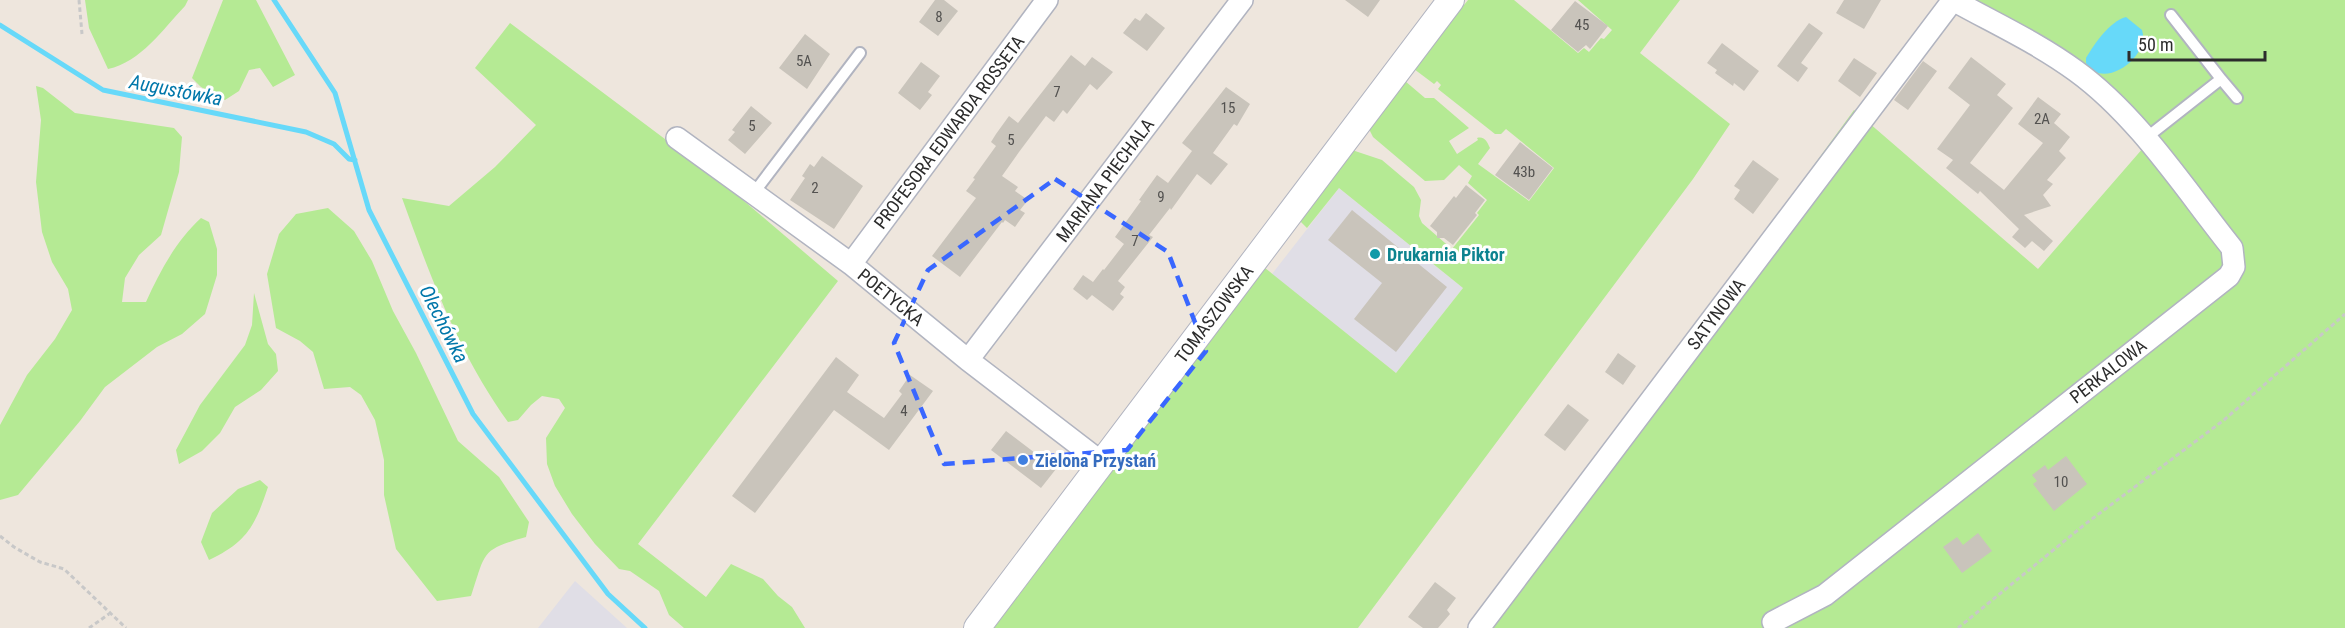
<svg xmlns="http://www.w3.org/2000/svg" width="2345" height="628" viewBox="0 0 2345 628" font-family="'Roboto Condensed',sans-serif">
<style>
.industrial{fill:#e0dee6}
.green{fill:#b5ea94}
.water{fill:#67d9f9}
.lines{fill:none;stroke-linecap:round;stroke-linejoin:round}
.stream{stroke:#67d9f9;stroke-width:5}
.building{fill:#c9c4bb}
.service-casing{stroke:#b1b4c0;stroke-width:14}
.minor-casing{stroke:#b1b4c0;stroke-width:24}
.tertiary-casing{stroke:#b1b4c0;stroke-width:28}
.path{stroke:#c8c8c8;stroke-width:3;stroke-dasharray:4.5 3;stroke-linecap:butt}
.service{stroke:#fff;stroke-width:10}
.minor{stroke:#fff;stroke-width:21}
.tertiary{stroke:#fff;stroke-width:26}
.marked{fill:none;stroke:#3967ff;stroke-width:4.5;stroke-dasharray:12 8;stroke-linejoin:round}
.culture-dot{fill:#0f9aa8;stroke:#fff;stroke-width:2}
.shop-dot{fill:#3f7fe0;stroke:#fff;stroke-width:2}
.labels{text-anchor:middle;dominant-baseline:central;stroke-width:6;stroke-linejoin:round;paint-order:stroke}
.number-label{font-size:15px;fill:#535250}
.street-label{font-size:18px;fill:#2c2c2c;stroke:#fff}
.culture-label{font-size:18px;font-weight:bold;fill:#0d838f;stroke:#fff;text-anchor:start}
.shop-label{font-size:18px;font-weight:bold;fill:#366cbe;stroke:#fff;text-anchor:start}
.water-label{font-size:20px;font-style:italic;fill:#0177aa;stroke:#fff}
</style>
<rect width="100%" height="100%" fill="#eee6dd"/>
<path class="industrial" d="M1339,188L1463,288L1396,373L1272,274Z
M575,581L627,628H538Z"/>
<path class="green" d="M85,0H188L185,6C163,29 141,62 108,69L89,28Z
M223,0H256L295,75L273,87L260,68L249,70L239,91L225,100L201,87L192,78Z
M1468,0H1514L1578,53L1584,48L1589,52L1601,38L1604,39L1612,30L1578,0H1680L1640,53L1730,124L1693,179L1358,628H994L1265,268L1396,373L1463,288L1339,188L1307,228L1300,221L1352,150L1382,160L1414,187L1421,200L1419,216L1422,223L1452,249L1479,215L1477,213L1487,200L1468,183L1472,176L1459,165L1444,180L1425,181L1373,137L1369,129L1405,81L1425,98H1434L1469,128L1449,141L1457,154L1478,140L1477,138C1485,136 1487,142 1490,148L1478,164L1529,201L1554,168L1506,129L1501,134H1495L1438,89L1441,85L1437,81L1434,84L1414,69Z
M1969,0H2345V628H1483C1611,458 1728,281 1854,110L2038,269L2157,132L2059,50Z
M510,23L717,178L838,281L638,544L706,597L731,564L763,579L778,596L792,607L805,628H684L669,615L659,591L630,571L619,569L595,544L572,514L555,486L547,464L546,438L565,408L559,399L542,396L531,405L518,420L508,422C459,354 430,276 402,198L449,206L495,167L536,125L475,68Z
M36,86L43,88L75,113L174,128L182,137L179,172L161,235L139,255L125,278L122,302H146C160,271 176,241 201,218L209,222L217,249V275L205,314L182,334L157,347L105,387L80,421L18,495L0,500V425L27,375L55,339L72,310L68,289L52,262L42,232L36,182L41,120Z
M328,208L354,231L372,261L393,311L416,353L458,441L499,477L529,522L526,537C480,550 486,552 471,596L437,601L396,549L384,495V460L375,420L361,395L350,387L324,389L313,352L300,341L276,328L267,274L279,234L296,214Z
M254,293L268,344L276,354L278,371L261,390L235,407L220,433L202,451L179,464L176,450L200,405L245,345L252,325Z
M260,480L268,487C255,526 247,542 209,560L201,542L212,513L238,489Z"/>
<path class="water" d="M2126,17L2142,30C2151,56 2103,92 2086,63V58C2095,43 2109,22 2126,17Z"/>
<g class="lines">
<path class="stream" d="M274,0L335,93L369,210L473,414L608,594L645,628
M0,25L103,90L306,132L334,144L349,159L355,160"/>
</g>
<path class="building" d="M935,0H944L958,11L938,36L919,22Z
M1345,0H1380L1368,17Z
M1844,0H1881L1864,29L1836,13Z
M1575,1L1608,26L1590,49L1586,45L1578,52L1551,30Z
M1146,13L1165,28L1147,51L1123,33L1135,18L1140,21Z
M1809,23L1823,33L1801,63L1808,68L1798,82L1777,66Z
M805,34L830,54L807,89L779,68Z
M1722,43L1759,71L1744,91L1734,83L1733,86L1715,73L1717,70L1707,63Z
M1071,55L1085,66L1092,57L1113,72L1097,90L1090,84L1067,114L1063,110L1054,122L1046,116L1019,152L1002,176L1018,187L1015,191L1028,200L1020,210L1025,213L1015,227L1005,220L1003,223L1002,222L960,277L932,256L976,198L966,191L975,179L973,178L996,146L991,142L996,134L1009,116L1018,123Z
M1971,57L2006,84L1997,95L2013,108L1970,163L2004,190L2043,143L2018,124L2038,97L2061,114L2054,123L2070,137L2059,151L2066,158L2047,180L2053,184L2043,195L2051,206L2024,215L2053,241L2044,251L2032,241L2025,248L2012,237L2019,229L1980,191L1978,194L1946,168L1953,160L1937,149L1970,105L1948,88Z
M1854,58L1877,73L1860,97L1838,81Z
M1923,61L1937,71L1908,110L1894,100Z
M921,62L940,76L928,92L932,95L920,110L898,93Z
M1226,87L1250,104L1237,126L1234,124L1213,153L1228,164L1211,185L1197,174L1171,210L1170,208L1149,235L1153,237L1118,281L1125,287L1120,294L1124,297L1113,311L1092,295L1087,300L1073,289L1083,275L1093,282L1103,269L1104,270L1124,244L1115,237L1141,201L1139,200L1157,175L1168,183L1192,151L1182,143Z
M751,106L772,123L745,154L728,140L735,132L732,130Z
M1520,142L1553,168L1529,200L1495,175Z
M822,156L863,186L834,229L790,200L805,178L802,176L810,164L814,167Z
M1753,160L1779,179L1753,214L1734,199L1740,190L1734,186Z
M1466,185L1485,200L1475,213L1477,215L1453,245L1444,238H1437V232L1430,226L1454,196L1456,198Z
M1352,210L1447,287L1396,352L1354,319L1382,283L1328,240Z
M1618,353L1636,366L1623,385L1605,372Z
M836,357L859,375L847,392L884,418L902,394L899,391L910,375L933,391L889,450L834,410L755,513L732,496Z
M1568,404L1589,420L1565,451L1544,435Z
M1006,431L1056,469L1041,488L991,450Z
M2066,456L2087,484L2054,511L2033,484L2037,481L2032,475L2045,465L2048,470Z
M1978,533L1992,551L1962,573L1943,547L1957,537L1963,545Z
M1435,582L1456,598L1447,610L1450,614L1438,628H1423L1408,617Z"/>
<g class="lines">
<defs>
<path id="service" d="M2221,79L2237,98
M2146,138L2221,79L2171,15
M753,194L860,53"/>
<path id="minor" d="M677,138L851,264L968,360L1101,462
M851,264L1047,0
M968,360L1242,0
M1773,622L1825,595L2229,276L2234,267L2232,248C2184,188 2138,116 2076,71C2038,43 1994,23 1953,0
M1479,628L1953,0"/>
<path id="tertiary" d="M977,628L1451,0"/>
</defs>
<use href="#service" class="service-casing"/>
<use href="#minor" class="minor-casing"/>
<use href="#tertiary" class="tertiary-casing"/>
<path class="path" d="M79,0L82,34
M0,536L14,547L40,562L64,569L126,628
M89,628L109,614
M1958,628L2084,525L2224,420L2345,314"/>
<use href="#service" class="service"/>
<use href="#minor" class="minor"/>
<use href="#tertiary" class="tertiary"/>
</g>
<path class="marked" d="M1055,179L1168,252L1206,351L1127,450L944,464L894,343L928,270Z"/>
<circle class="culture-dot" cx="1375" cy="254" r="6"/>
<circle class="shop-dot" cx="1023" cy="460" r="6"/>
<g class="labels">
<g class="number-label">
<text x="939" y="17">8</text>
<text x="1582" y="25">45</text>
<text x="804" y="61">5A</text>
<text x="1057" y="92">7</text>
<text x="1228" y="108">15</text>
<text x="2042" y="119">2A</text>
<text x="752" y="126">5</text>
<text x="1011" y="140">5</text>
<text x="1524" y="172">43b</text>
<text x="815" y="188">2</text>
<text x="1161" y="197">9</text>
<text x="1135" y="241">7</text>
<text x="904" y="411">4</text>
<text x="2061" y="482">10</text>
</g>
<g class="street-label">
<text transform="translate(949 132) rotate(-53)">PROFESORA EDWARDA ROSSETA</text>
<text transform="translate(1105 180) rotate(-53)">MARIANA PIECHALA</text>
<text transform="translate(891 297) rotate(39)">POETYCKA</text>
<text transform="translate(1214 314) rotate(-53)">TOMASZOWSKA</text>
<text transform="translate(1716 314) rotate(-53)">SATYNOWA</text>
<text transform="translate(2108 371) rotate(-38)">PERKALOWA</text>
</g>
<g class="culture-label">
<text x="1387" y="254">Drukarnia Piktor</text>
</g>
<g class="shop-label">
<text x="1035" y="460">Zielona Przystań</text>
</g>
<g class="water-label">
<text transform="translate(176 90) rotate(11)">Augustówka</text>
<text transform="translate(444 324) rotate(63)">Olechówka</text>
</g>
</g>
<path d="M2129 51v9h136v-9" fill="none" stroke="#2c2c2c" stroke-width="3"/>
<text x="2138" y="51" font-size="18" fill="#2c2c2c" stroke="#ffffff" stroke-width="4.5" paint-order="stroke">50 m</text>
</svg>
